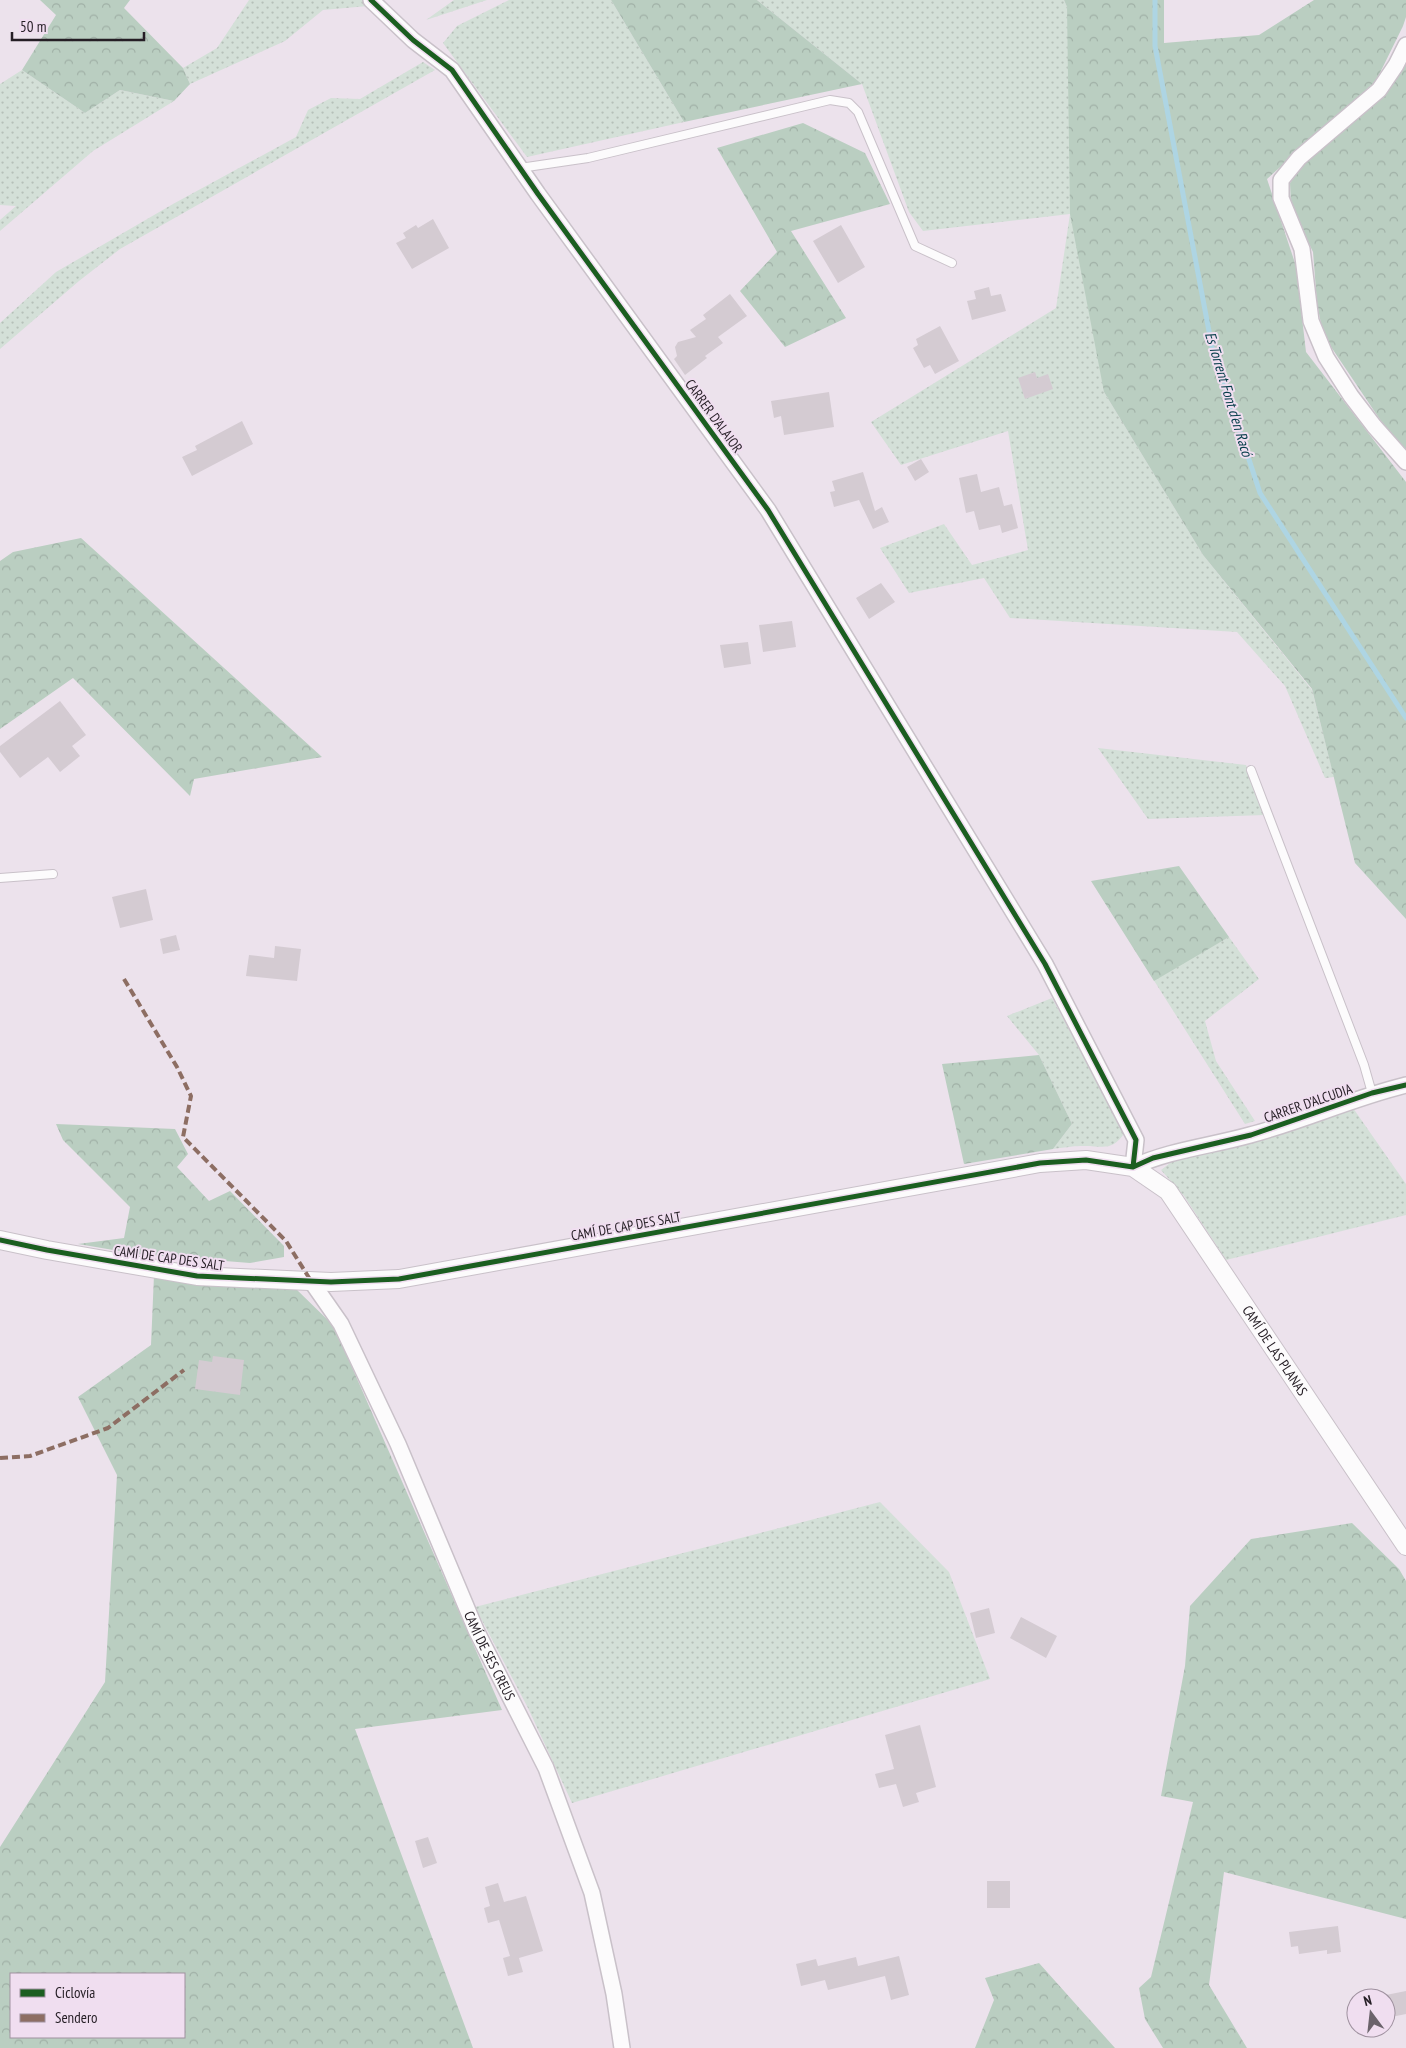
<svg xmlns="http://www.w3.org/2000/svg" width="1406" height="2048" viewBox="0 0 1406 2048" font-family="'PT Sans Narrow',sans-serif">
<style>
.grass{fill:url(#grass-dots)}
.forest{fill:url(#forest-crowns);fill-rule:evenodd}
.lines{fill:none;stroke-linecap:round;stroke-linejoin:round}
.stream{stroke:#aed5e3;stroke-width:5}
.building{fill:#d4cbd2}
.service-casing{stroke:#c9c1c9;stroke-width:10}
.minor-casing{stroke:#c9c1c9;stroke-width:18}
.tertiary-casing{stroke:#c9c1c9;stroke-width:20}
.service{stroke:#fcfbfc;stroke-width:8}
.minor{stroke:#fcfbfc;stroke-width:15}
.tertiary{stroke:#fcfbfc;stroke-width:18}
.quiet{stroke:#8d6e63;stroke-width:4;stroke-dasharray:8 4;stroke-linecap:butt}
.cycleway-casing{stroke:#f0def0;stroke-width:8}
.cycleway{stroke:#1b5e20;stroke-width:5}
.labels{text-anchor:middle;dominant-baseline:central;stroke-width:4;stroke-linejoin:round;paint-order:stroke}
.street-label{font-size:14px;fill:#251e25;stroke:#f0def0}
.water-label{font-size:15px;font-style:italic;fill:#063e4a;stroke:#f0def0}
</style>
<defs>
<pattern id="grass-dots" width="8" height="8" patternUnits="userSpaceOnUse" patternTransform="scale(1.25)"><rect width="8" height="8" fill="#d4e0d8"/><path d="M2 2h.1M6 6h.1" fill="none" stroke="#b6c0b9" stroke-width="1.8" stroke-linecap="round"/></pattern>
<pattern id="forest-crowns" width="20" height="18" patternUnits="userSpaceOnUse" patternTransform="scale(1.25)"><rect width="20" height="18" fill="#bacec1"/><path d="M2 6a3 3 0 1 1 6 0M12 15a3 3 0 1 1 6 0" fill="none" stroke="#a0b0a6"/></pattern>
</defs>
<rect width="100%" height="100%" fill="#ece2ec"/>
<path class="grass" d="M249,0H363L368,6L323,10L285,41L190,84L183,68L217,48Z
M454,0H487L426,20Z
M509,0H611L684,122L527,157L443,43L457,26Z
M757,0H1064L1067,7L1104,392L1203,555L1312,690L1334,777L1325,778L1285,686L1237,632L1010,618L984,578L909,593L880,548L944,524L972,565L1028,550L1008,431L901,465L871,422L1056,308L1070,214L923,231L909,212L862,84Z
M423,62L435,70L120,249L79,281L0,349V323L56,272L173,204L296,137L308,110L331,98L360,99Z
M22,70L85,113L120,90L174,101L93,151L0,231V220L16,206L0,205V84Z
M1098,748L1246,765L1265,815L1148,819Z
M1229,937L1259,979L1205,1021L1216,1061L1255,1121L1245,1124L1153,979Z
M1052,998L1125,1132C1112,1153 1102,1145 1081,1146C1072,1146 1062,1148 1053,1149L1072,1124L1039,1055L1007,1016Z
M1353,1108L1406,1184V1215L1226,1260L1184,1196L1161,1170L1178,1157Z
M880,1502L949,1572L990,1679L572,1803L528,1708L475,1607Z"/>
<path class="forest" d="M40,0H130L124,8L183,68L190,84L174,101L120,90L85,113L22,70L56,15Z
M611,0H757L862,84L684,122Z
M1064,0H1164V43L1259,35L1314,0H1406V17L1403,26L1376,81L1267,179L1296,266L1306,352L1406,482V919L1355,863L1312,689L1203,555L1104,392L1070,214L1067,7Z
M1406,58V450L1387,430L1323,335L1317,303L1313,252L1291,207L1290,183L1310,155Z
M803,123L865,153L890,204L791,231L846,318L785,347L740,291L777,252L717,148Z
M81,538L322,757L194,779L190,796L73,678L0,729V561L13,552Z
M1179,866L1229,937L1154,981L1091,881Z
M1039,1055L1072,1124L1053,1149L964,1164L942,1064Z
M56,1124L175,1129L188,1154L177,1167L209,1201L230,1191L284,1246V1257L250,1263L137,1254L78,1244L124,1238L130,1207L63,1140Z
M154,1275L295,1288L334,1326L502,1710L355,1729L473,2048H0V1847L105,1682L117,1475L78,1397L151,1345ZM11,1974H184V2037H11Z
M1352,1523L1399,1569L1406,1581V1919L1224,1872L1209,1985L1247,2048H1163L1145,2019L1139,1988L1151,1977L1193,1802L1161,1796L1185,1666L1190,1606L1251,1539Z
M1039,1963L1115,2048H975L994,2000L985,1978Z"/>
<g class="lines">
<path class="stream" d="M1155,0V46L1212,347L1260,493L1406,718"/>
</g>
<path class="building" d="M433,219L449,248L412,269L396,243L406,238L403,233L416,225L418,228Z
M841,225L865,267L838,283L813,241Z
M989,287L991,296L1001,294L1006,311L972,320L967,301L976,299L974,291Z
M730,294L747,316L718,337L723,343L705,356L707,358L685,375L674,359L677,356L675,347L678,342L696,337L690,330L706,319L703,315Z
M940,326L959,361L935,374L930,365L924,368L913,348L918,345L916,339Z
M1035,372L1037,378L1048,374L1053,389L1025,399L1018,378Z
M829,392L834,427L784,435L781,416L774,418L771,401Z
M242,421L253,444L192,476L182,457L197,450L195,446Z
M921,459L929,472L915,481L907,467Z
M863,472L875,511L882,507L889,522L873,529L859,500L834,507L830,492L835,491L832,481Z
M977,474L981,492L999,487L1004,506L1012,504L1018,528L1002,533L1000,525L979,530L974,511L966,513L959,478Z
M881,583L895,602L869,619L856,598Z
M792,621L796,647L763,652L759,625Z
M748,642L751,664L724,668L720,645Z
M60,701L86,735L72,746L80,756L60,772L48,757L20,778L0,752V746Z
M146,889L153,920L120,928L112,897Z
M176,935L180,950L163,954L160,939Z
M275,946L301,949L297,981L246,976L249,955L274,958Z
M213,1356L244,1360L240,1395L195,1389L199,1360L212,1362Z
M989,1608L995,1633L976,1638L970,1613Z
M1021,1617L1057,1636L1046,1658L1010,1638Z
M920,1725L936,1787L916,1793L919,1802L903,1807L896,1784L879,1788L875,1774L894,1769L885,1735Z
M428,1837L437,1863L423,1868L415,1841Z
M987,1881H1010V1908H987Z
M498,1883L504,1902L526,1896L543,1951L519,1958L523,1972L508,1976L503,1958L510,1956L499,1920L488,1923L484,1908L490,1906L485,1887Z
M1338,1926L1341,1952L1327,1954V1950L1299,1954L1298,1946L1291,1947L1289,1932Z
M899,1956L909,1995L891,2000L885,1976L828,1990L825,1980L801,1986L796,1964L816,1959L818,1966L856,1957L858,1966Z
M1406,1991V2014L1386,2018V1995Z"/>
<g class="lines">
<defs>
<path id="service" d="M520,168L588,158L830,100L849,103L858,112L915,246L952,263
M1251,770L1364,1065L1372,1093
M0,878L53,874"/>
<g id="minor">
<path d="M371,0L413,40L452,70L538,194L768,510L1045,964L1136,1140L1133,1167"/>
<path d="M1406,45L1396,65L1379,90L1299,158L1281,180V198L1302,249L1311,321L1326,357L1351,396L1374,426L1406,462"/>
<path d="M1133,1167C1170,1150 1211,1146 1250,1135C1303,1121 1353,1098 1406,1085"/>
<path id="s1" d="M311,1281L341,1324L398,1444L476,1630L546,1768L592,1893L614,1994L622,2048"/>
</g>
<g id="tertiary">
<path id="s2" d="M0,1240L47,1250L197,1276L331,1282L399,1279L1040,1163L1086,1160L1133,1167L1168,1191L1406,1546"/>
</g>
</defs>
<use href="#service" class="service-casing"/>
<use href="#minor" class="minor-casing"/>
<use href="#tertiary" class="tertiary-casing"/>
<use href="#service" class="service"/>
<use href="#minor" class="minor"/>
<use href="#tertiary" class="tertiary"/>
<path class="quiet" d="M124,979L177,1067L191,1096L183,1137L286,1241L311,1281
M0,1458L30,1456L108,1428L184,1370"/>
<defs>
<path id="cycleway" d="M371,0L413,40L452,70L538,194L768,510L1045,964L1136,1140L1133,1167
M0,1240L47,1250L197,1276L331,1282L399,1279L1040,1163L1086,1160L1133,1167L1153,1158L1251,1135L1372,1093L1406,1085"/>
</defs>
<use href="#cycleway" class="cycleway-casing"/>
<use href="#cycleway" class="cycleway"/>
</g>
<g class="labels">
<g class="street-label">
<text transform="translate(714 416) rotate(54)">CARRER D'ALAIOR</text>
<text transform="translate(1308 1103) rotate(-19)">CARRER D'ALCUDIA</text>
<text transform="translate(626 1226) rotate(-10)">CAMÍ DE CAP DES SALT</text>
<text transform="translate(169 1258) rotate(8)">CAMÍ DE CAP DES SALT</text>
<text stroke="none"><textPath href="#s2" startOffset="1382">CAMÍ DE LAS PLANAS</textPath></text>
<text stroke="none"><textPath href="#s1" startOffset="416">CAMÍ DE SES CREUS</textPath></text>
</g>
<g class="water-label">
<text transform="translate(1229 394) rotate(73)">Es Torrent Font d'en Racó</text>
</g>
</g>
<rect x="10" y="1973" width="175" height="65" fill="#f0def0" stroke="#9f919f"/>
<rect x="20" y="1989" width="25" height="8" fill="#1b5e20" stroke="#9f919f"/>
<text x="55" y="1998" font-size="15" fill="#251e25">Ciclovía</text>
<rect x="20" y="2014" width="25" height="8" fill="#8d6e63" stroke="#9f919f"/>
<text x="55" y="2023" font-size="15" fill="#251e25">Sendero</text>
<g transform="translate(1371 2013) rotate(345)"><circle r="24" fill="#f0def0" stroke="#9f919f"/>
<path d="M0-4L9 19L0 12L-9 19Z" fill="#6b636b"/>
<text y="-8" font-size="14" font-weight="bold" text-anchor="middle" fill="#251e25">N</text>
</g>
<path d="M12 32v8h132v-8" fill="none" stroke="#251e25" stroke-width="2.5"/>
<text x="20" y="32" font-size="15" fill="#251e25" stroke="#f0def0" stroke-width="4" paint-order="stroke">50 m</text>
</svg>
